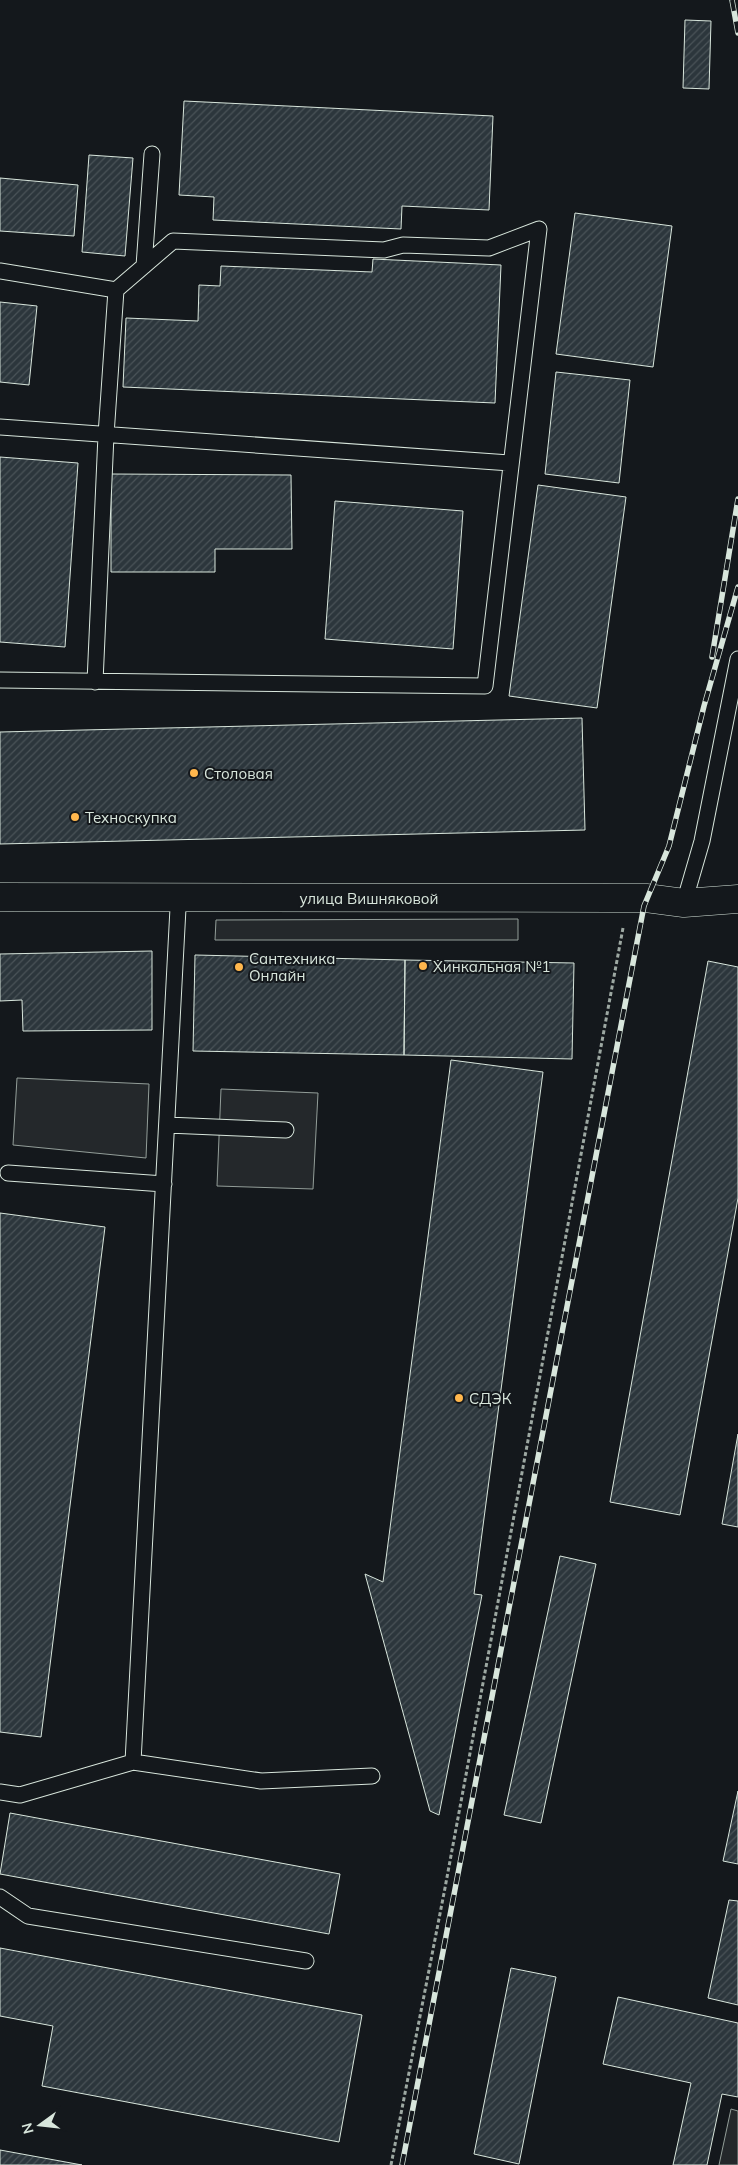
<svg xmlns="http://www.w3.org/2000/svg" width="738" height="2165" viewBox="0 0 738 2165" font-family="Mulish,sans-serif">
<style>
.parking{fill:#24282b;stroke:#939e99}
.building{fill:url(#building-hatch);stroke:#d8e6dc}
.lines{fill:none;stroke-linecap:round;stroke-linejoin:round}
.service-casing{stroke:#d8e6dc;stroke-width:17}
.minor-casing{stroke:#d8e6dc;stroke-width:29}
.path{stroke:#9da8a2;stroke-width:3;stroke-dasharray:4 2.5;stroke-linecap:butt}
.service{stroke:#14181c;stroke-width:15}
.minor{stroke:#14181c;stroke-width:28}
.rail-casing{stroke:#d8e6dc;stroke-width:5.5}
.rail{stroke:#14181c;stroke-width:4;stroke-dasharray:11;stroke-linecap:butt}
.poi-dot{fill:#ffb74d;stroke:#14181c;stroke-width:2}
.labels{text-anchor:middle;dominant-baseline:central;stroke-width:4;stroke-linejoin:round;paint-order:stroke}
.poi-label{font-size:15px;fill:#d8e6dc;stroke:#14181c;text-anchor:start}
.street-label{font-size:15px;fill:#d8e6dc;stroke:#14181c}
</style>
<defs>
<pattern id="building-hatch" width="6" height="6" patternUnits="userSpaceOnUse" patternTransform="scale(1.25)"><rect width="6" height="6" fill="#2c363c"/><path d="M-1 1l2-2M0 6l6-6M5 7l2-2" fill="none" stroke="#4a5358"/></pattern>
</defs>
<rect width="100%" height="100%" fill="#14181c"/>
<path class="parking" d="M518,919V940H215L216,920Z
M17,1078L149,1084L146,1158L13,1145Z
M221,1089L318,1093L313,1189L217,1186Z
M731,2109L738,2111V2165H719Z"/>
<path class="building" d="M685,20L711,21L709,89L683,88Z
M184,101L493,116L489,210L402,206L401,229L213,220L214,197L179,195Z
M89,155L133,158L125,256L82,252Z
M0,178L78,185L74,236L0,231Z
M575,213L672,226L653,367L556,354Z
M373,259L501,265L495,403L123,387L126,318L198,321L199,285L220,286L221,266L372,272Z
M0,302L37,306L29,385L0,382Z
M556,372L630,380L619,483L545,474Z
M0,457L78,463L65,647L0,642Z
M111,474L291,475L292,549H215V572H111Z
M538,485L626,497L597,708L509,696Z
M335,501L463,511L453,649L325,639Z
M582,718L585,830L0,844V732Z
M152,951V1030L23,1031L22,1000L0,1001V954Z
M195,955L405,960L404,1055L193,1051Z
M405,960L574,963L572,1059L404,1055Z
M708,961L738,967V1198L680,1515L610,1502Z
M451,1060L543,1072L474,1594L482,1595L439,1815L430,1811L365,1574L383,1582Z
M0,1213L105,1227L41,1737L0,1732Z
M738,1434V1527L722,1524Z
M560,1556L596,1564L541,1823L504,1815Z
M738,1791V1864L723,1861Z
M10,1813L340,1874L329,1934L0,1874Z
M729,1900L738,1901V2005L708,1998Z
M0,1948L362,2015L339,2142L42,2086L53,2026L0,2016Z
M511,1968L556,1977L519,2164L474,2154Z
M618,1997L738,2023V2097L722,2094L707,2165H673L691,2083L603,2064Z
M0,2150L82,2165H0Z"/>
<g class="lines">
<defs>
<path id="service" d="M144,266L152,154
M0,271L116,290L106,435L95,682
M0,427L511,463
M0,680L485,686L539,229L489,248L403,245L384,250L173,241L116,290
M684,903L702,841L738,659
M167,1125L286,1130
M8,1173L164,1184
M133,1762L178,908L176,898
M0,1792L20,1795L133,1762L261,1781L372,1776
M0,1897L28,1916L306,1961"/>
<path id="minor" d="M0,897L614,898H646L684,903L738,899"/>
</defs>
<use href="#service" class="service-casing"/>
<use href="#minor" class="minor-casing"/>
<path class="path" d="M391,2165L445,1888L623,928"/>
<use href="#service" class="service"/>
<use href="#minor" class="minor"/>
<defs>
<path id="rail" d="M732,0L738,33
M712,657L738,499
M402,2165L644,906L669,846L704,706L738,587"/>
</defs>
<use href="#rail" class="rail-casing"/>
<use href="#rail" class="rail"/>
</g>
<g class="poi-dot">
<circle cx="194" cy="773" r="5"/>
<circle cx="75" cy="817" r="5"/>
<circle cx="423" cy="966" r="5"/>
<circle cx="239" cy="967" r="5"/>
<circle cx="459" cy="1398" r="5"/>
</g>
<g class="labels">
<g class="poi-label">
<text x="204" y="773">Столовая</text>
<text x="85" y="817">Техноскупка</text>
<text x="249" y="958">Сантехника<tspan x="249" dy="17">Онлайн</tspan></text>
<text x="433" y="966">Хинкальная №1</text>
<text x="469" y="1398">СДЭК</text>
</g>
<g class="street-label">
<text x="369" y="898">улица Вишняковой</text>
</g>
</g>
<g transform="translate(40 2125) rotate(255)" stroke="#14181c" stroke-width="4" paint-order="stroke">
<path d="M0-4L9 19L0 12L-9 19Z" fill="#d8e6dc"/>
<text y="-8" font-size="14" font-weight="bold" text-anchor="middle" fill="#d8e6dc">N</text>
</g>
</svg>
